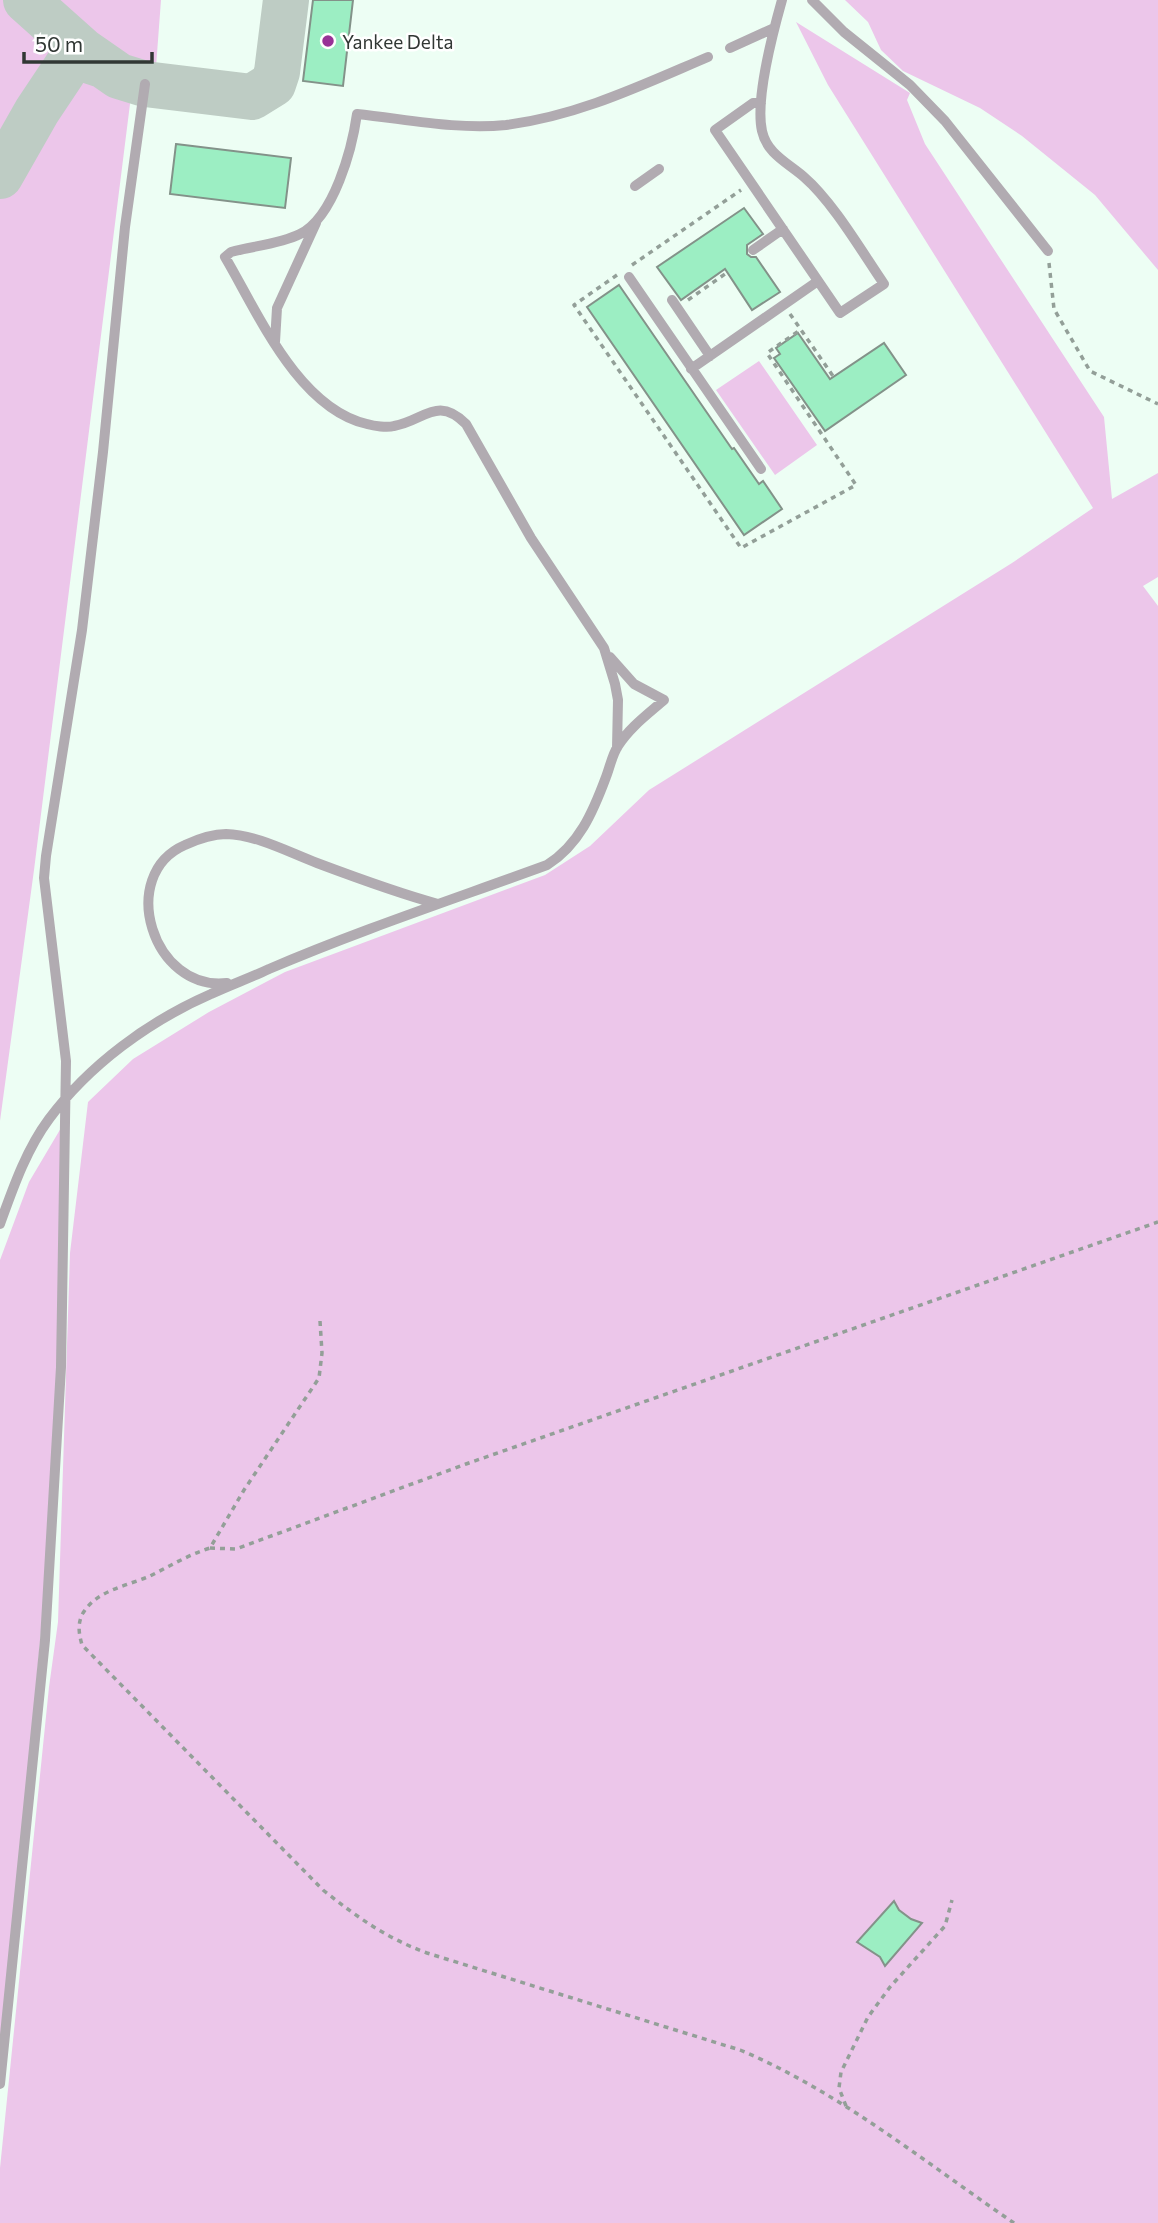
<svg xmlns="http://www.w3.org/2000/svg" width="1158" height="2223" viewBox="0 0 1158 2223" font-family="Commissioner,sans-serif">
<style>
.green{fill:#ecc6ea}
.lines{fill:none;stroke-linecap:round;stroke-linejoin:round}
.taxiway{stroke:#beccc4;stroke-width:46}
.building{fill:#9ceec3;stroke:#839289;stroke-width:2}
.path{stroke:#939f98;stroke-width:3.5;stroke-dasharray:5 5;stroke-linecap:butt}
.lane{stroke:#b1abb1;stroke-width:10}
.poi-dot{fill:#983297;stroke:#fff;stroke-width:2.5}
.labels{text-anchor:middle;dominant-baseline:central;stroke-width:5;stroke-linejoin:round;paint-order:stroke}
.poi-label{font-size:19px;fill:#313734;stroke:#fff;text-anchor:start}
</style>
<rect width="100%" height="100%" fill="#edfef4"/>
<path class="green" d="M0,0H5C15,22 73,69 95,82C105,88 119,92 131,96L34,870L0,1121Z
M43,0H161L156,67L123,60L100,45Z
M845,0H1158V270L1095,195L1022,136L980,108L903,71L881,50L868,22Z
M796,22L910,93L907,100L925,144L1104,417L1112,499L1158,473V577L1143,586L1158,606V2223H0V2168L49,1687L58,1622L70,1253L88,1102L133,1059L209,1012L285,972L545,875L590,846L649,790L1012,563L1093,508L828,85Z
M759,361L817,445L775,475L716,390Z
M61,1128L57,1454L0,2084V1260L29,1182Z"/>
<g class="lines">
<path class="taxiway" d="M26,0L83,51L119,76L145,84L252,97L273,84L277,72L286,0
M0,176L37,111L69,63L84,59L102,65"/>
</g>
<path class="building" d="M313,0H353L343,86L303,81Z
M176,144L291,158L285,208L170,194Z
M744,208L763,234L747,245V254L751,257H756L780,292L752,310L725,269L681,300L657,267Z
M619,285L732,449L734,448L759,484L763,481L782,509L744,535L587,307Z
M798,333L830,379L884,343L906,375L825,431L774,358L780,354L776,348Z
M894,1901L899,1910L911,1919L922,1923L885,1966L880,1957L857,1942Z"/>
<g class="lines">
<path class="path" d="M1049,263L1054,309L1090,371L1158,404
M632,265L741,190
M617,275L574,305L741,548L856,485L767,353L800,330
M688,300L725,274
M790,314L833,376
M320,1321L322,1353L319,1378L244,1490L210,1548C188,1555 170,1566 150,1576C127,1586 97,1590 83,1613C77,1624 79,1634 82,1645L323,1890C357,1917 386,1938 427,1953L740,2050C838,2091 926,2163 1014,2223
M210,1548L236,1549L466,1464L1158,1222
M846,2106L839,2088L841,2072L868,2017L890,1987L945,1926L952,1900"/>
<path class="lane" d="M812,0L844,32L910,85L945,121L1048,251
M730,48L774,28
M761,103H753L715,130L840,313L884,284C862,252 833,202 804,177C788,163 767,154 762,131C755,100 773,32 782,0
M635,186L659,169
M753,250L783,229
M629,277L761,469
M672,300L710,356
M275,342L277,308L316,223
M691,369L818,281
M617,748L618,700L615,684L604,648L531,538L466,424C437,395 424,421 394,426C387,428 374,426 367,424C298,408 258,313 225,257L231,252C253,246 280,244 300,234C334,217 352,149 357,114C406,119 457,130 506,125C578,116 642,85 708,57
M227,983C153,992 116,875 185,845C198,839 212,834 226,834C257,835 288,852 317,863C357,878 397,893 438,904
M0,1224C13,1188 26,1150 49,1119C89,1065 149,1021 211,994C230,985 250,978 269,969C360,930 454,899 547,865C579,845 593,812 606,777C610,767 612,755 618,746C629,728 648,714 664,700L634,684L610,657
M0,2084L45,1640L61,1367L66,1061L44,878L46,856L82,630L103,452L125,227L145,84"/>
</g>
<circle class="poi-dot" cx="328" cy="41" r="7"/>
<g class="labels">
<g class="poi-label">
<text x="342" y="41">Yankee Delta</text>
</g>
</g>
<path d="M24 52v10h128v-10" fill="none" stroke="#313734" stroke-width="3.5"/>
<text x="35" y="52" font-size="21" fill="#313734" stroke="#ffffff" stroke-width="5" paint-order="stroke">50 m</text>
</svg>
